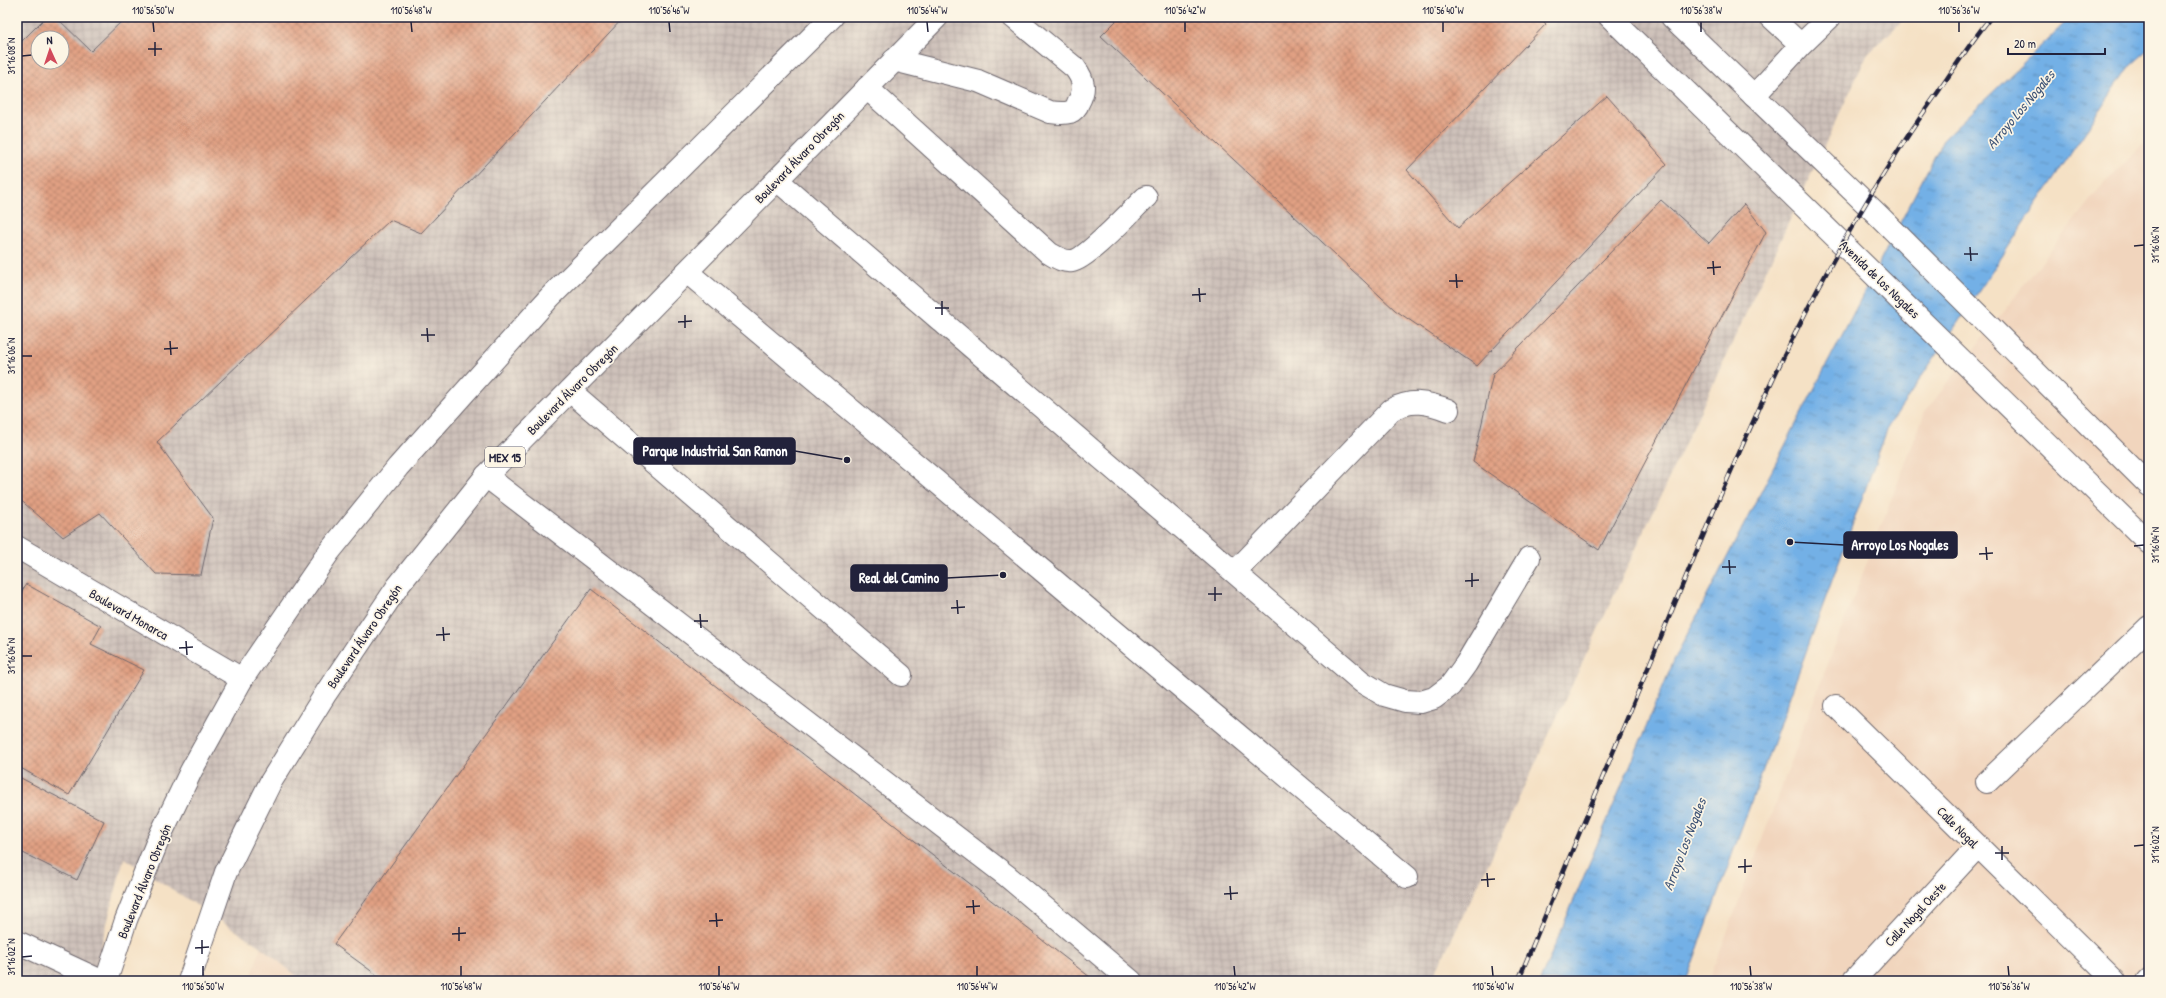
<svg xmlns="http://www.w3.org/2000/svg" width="2166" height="998" viewBox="0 0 2166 998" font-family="'Patrick Hand',sans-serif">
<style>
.built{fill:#f1d5bd}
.industrial{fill:url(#industrial-grid);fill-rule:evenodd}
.water{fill:url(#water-ripples);stroke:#4a6990}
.building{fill:url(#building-cross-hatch);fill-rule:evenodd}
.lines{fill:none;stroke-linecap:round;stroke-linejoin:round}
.minor-casing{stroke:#6c656b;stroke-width:24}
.major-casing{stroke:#6c656b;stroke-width:24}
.highway-casing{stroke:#6c656b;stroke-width:24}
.minor{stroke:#fff;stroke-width:22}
.major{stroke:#fff;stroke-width:22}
.highway{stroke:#fff;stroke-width:22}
.rail-casing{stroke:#22223b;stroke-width:4.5}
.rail{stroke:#fcf5e5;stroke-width:3;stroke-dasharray:9;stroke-linecap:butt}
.ticks{fill:none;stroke:#22223b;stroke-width:1.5}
.labels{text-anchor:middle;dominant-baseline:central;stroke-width:3.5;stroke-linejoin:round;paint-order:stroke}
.shield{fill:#fcf5e5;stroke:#63616e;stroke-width:1}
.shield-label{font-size:12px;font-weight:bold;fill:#22223b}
.street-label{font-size:13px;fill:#22223b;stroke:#fcf5e5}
.water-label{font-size:14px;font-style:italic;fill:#3e5477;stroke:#fcf5e5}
.leader{fill:none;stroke:#22223b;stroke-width:1.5}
.callout-dot{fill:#22223b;stroke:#fcf5e5;stroke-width:1.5}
.callout{fill:#22223b;stroke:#22223b;stroke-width:1.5}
.callout-label{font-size:14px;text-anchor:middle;font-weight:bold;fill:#fff}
.neatline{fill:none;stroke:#22223b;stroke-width:1.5}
.ticks-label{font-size:10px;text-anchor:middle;fill:#22223b}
</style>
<defs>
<pattern id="industrial-grid" width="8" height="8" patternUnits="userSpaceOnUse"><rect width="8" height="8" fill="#cec1ba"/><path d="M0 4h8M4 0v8" fill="none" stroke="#b1a6a1"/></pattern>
<pattern id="water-ripples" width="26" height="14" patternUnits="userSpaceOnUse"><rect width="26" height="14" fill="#73b0e6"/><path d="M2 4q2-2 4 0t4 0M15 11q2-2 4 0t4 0" fill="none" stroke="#5e8fbc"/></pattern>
<pattern id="building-cross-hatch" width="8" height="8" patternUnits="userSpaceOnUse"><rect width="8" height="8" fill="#e1a083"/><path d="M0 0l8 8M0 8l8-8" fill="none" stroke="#b6826c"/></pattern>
</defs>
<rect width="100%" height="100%" fill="#fcf5e5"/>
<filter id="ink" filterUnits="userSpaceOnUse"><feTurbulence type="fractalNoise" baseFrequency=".025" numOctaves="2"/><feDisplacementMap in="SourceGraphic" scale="8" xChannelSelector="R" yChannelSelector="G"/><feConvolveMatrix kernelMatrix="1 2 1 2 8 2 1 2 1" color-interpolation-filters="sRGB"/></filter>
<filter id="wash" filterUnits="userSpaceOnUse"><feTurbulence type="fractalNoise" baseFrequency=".012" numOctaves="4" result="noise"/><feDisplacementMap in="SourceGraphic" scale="16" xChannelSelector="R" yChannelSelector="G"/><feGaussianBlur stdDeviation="0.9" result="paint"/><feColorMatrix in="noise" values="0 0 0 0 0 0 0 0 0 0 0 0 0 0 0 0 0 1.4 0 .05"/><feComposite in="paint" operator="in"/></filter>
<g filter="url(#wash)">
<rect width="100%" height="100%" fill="#f5e1c5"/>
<path class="built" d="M2149,138V981H1709L1819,687L1925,412L2098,190Z
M261,947L303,981H250Z"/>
<path class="industrial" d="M17,17H1906L1867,55L1491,858L1431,981H303L261,947L124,858L92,981H17ZM38,38H62V62H38Z"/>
<path class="water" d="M2071,17H2149V49L2128,68L1888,427L1686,981H1540L1675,658L1943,140Z"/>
<g id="blocks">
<path class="building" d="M46,17H56L91,51L126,17H624L421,233L390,220L157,442L213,518L201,575L156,574L100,513L63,537L17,497V46ZM38,38H62V62H38Z
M1120,17H1539L1546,24L1407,170L1458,228L1607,96L1667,164L1477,366L1395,310L1101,36Z
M1661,200L1709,243L1744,204L1766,232L1599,550L1473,462L1493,374Z
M26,584L101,626L91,644L144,670L69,795L17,766V600Z
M591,589L1095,981H385L334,944Z
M17,776L104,821L77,880L17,850Z"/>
</g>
</g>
<g filter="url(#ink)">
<use href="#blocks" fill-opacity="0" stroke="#6c656b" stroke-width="1"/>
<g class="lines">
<defs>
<path id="minor" d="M1771,17L1801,45L1830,17
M894,60L978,81L1050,112C1057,113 1063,114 1070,112C1073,111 1077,107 1078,103C1086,89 1084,80 1075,68L1013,17
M867,88L1049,253C1056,257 1063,262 1072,261C1087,259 1132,210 1146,197
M1754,96L1801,45
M777,180L1362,682L1384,695L1405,701L1421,702L1434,698L1450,686L1466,664L1529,558
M687,272L1407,877
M570,391L901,675
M486,476L1007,876L1131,981
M17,547L242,679
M1235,572L1391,410C1411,399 1427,402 1448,410
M1836,706L2115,981
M1987,782L2149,627
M17,942L101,981
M1853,981L1977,847
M2147,981L2149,979"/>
<path id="major" d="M1610,17L2149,543
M1672,17L1878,215L2149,485"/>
<path id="highway" d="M106,981L126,920L158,840L191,771L242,679L329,552L398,467L550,297L832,17
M189,981L226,872L270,783L326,693L398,586L486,476L937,17"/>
</defs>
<use href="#minor" class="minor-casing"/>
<use href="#major" class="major-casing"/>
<use href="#highway" class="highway-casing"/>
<use href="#minor" class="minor"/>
<use href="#major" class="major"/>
<use href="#highway" class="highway"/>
<defs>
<path id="rail" d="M1518,981C1572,851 1626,721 1680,591C1752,417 1828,246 1938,92C1955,67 1972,40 1991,17"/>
</defs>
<use href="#rail" class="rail-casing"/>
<use href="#rail" class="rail"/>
</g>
</g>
<path class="ticks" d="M153,22L154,32M411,22L412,32M669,22L670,32M927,22L928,32M1185,22V32M1443,22V32M1701,22V32M1959,22V32M155,42V56M148,49H162M22,56L32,55M2134,246L2144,245M1970,247L1971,261M1964,254H1978M1713,261L1714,275M1707,268L1721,267M1456,274L1457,288M1449,281H1463M1199,288L1200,302M1192,295L1206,294M942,301V315M935,308H949M685,315V328M678,322L692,321M427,328L428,342M421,335H435M170,341L171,355M164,349L178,348M22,356H32M2134,546L2144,545M1986,547L1987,560M1979,554L1993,553M1729,560L1730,574M1722,567H1736M1472,573V587M1465,581L1479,580M1215,587V601M1208,594H1222M957,600L958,614M951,608L965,607M700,614L701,628M694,621H708M443,627L444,641M436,635L450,634M186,641L187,655M179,648L193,647M22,656H32M2002,846V860M2134,846L2144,845M1995,853H2009M1745,859V873M1738,867L1752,866M1487,873L1488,887M1481,880L1495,879M1230,886L1231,900M1224,894L1238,893M973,900L974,914M966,907L980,906M716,913L717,927M709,921L723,920M459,927V941M452,934L466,933M202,940V954M195,948L209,947M22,957L32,956M203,966V976M461,966V976M719,966V976M977,966V976M1234,966L1235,976M1492,966L1493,976M1750,966L1751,976M2008,966L2009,976"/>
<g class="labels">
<rect class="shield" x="485" y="447" width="40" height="20" rx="3"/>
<g class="shield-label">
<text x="505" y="457">MEX 15</text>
</g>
<g class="street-label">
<text transform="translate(799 157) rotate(-46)">Boulevard Álvaro Obregón</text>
<text transform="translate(1880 279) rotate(44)">Avenida de los Nogales</text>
<text transform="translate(572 389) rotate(-45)">Boulevard Álvaro Obregón</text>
<text transform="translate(129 614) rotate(30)">Boulevard Monarca</text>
<text transform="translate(364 636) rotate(-56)">Boulevard Álvaro Obregón</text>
<text transform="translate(1958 827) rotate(45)">Calle Nogal</text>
<text transform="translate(144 881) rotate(-68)">Boulevard Álvaro Obregón</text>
<text transform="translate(1915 914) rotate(-47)">Calle Nogal Oeste</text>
</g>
<g class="water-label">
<text transform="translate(2020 109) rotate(-50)">Arroyo Los Nogales</text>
<text transform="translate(1684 844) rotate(-69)">Arroyo Los Nogales</text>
</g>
</g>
<path class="leader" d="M847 460L795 451M1790 542L1844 545M1003 575L947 578"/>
<g class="callout-dot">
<circle cx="847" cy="460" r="4"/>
<circle cx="1790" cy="542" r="4"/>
<circle cx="1003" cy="575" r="4"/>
</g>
<g class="callout">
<rect x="634" y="438" width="161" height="26" rx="4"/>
<rect x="1844" y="532" width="113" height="26" rx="4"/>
<rect x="851" y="565" width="96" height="26" rx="4"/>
</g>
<g class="callout-label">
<text x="715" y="456">Parque Industrial San Ramon</text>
<text x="1900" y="550">Arroyo Los Nogales</text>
<text x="899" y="583">Real del Camino</text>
</g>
<rect width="2166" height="998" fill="none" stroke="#fcf5e5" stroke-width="44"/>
<g transform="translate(50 50) rotate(357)"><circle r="19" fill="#fcf5e5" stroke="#a5a1a1"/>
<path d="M0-3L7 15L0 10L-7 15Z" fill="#d1495b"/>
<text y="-6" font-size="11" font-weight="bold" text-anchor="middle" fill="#22223b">N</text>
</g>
<path d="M2008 48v6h97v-6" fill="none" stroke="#22223b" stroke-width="2"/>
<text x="2014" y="48" font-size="12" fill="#22223b" stroke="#fcf5e5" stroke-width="3" paint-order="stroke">20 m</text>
<rect x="22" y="22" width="2122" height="954" class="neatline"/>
<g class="ticks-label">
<text x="153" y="14">110°56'50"W</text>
<text x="411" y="14">110°56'48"W</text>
<text x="669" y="14">110°56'46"W</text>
<text x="927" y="14">110°56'44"W</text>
<text x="1185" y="14">110°56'42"W</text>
<text x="1443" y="14">110°56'40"W</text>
<text x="1701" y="14">110°56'38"W</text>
<text x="1959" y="14">110°56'36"W</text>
<text transform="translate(11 56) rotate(-90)" y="4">31°16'08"N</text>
<text transform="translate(2155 245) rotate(-90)" y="4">31°16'06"N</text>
<text transform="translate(11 356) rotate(-90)" y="4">31°16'06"N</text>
<text transform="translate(2155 545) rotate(-90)" y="4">31°16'04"N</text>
<text transform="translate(11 656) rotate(-90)" y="4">31°16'04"N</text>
<text transform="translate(2155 845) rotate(-90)" y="4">31°16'02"N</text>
<text transform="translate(11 957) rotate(-90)" y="4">31°16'02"N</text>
<text x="203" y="990">110°56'50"W</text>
<text x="461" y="990">110°56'48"W</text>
<text x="719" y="990">110°56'46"W</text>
<text x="977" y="990">110°56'44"W</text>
<text x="1235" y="990">110°56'42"W</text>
<text x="1493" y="990">110°56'40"W</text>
<text x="1751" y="990">110°56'38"W</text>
<text x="2009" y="990">110°56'36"W</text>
</g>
</svg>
